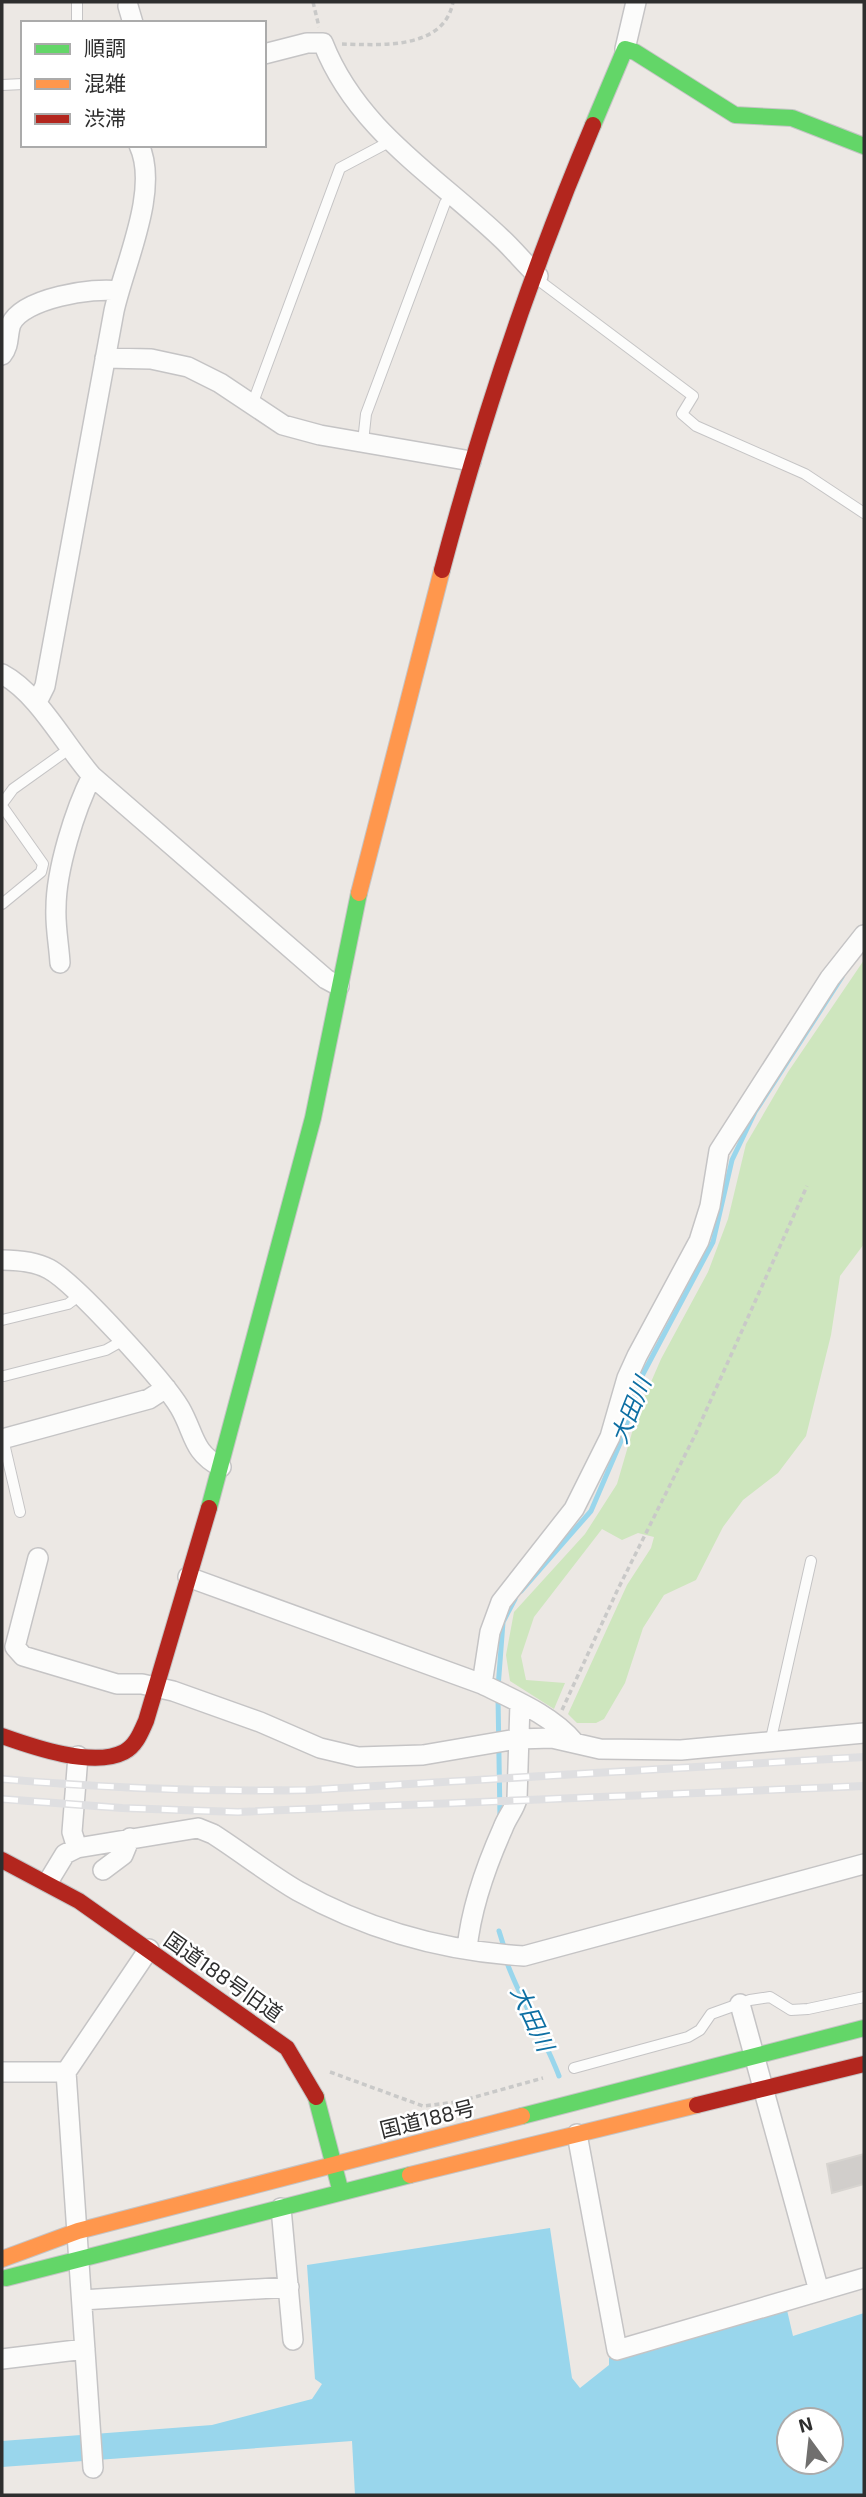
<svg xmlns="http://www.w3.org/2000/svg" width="866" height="2497" viewBox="0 0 866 2497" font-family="'Exo 2','Noto Sans JP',sans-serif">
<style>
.green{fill:#cee6be}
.water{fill:#99d6ec;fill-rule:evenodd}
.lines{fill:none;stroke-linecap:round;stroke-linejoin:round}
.stream{stroke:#99d6ec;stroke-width:5}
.building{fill:#d1cecb;stroke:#d7d4d0;stroke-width:2}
.lane-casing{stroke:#c5c4c5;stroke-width:12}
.street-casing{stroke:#c5c4c5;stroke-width:22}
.fast-casing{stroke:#c5c4c5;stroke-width:18}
.slow-casing{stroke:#c5c4c5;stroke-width:18}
.jam-casing{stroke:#c5c4c5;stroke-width:18}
.path{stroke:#c9c9c8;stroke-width:3.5;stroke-dasharray:5 3.5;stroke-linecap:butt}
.lane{stroke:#fcfcfb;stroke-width:10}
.street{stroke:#fcfcfb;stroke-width:19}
.fast{stroke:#63d668;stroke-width:16}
.slow{stroke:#ff974d;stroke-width:16}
.jam{stroke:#b3261e;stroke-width:16}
.rail-casing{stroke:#dfdfe1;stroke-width:8}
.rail{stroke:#fff;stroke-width:5;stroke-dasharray:16;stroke-linecap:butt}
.labels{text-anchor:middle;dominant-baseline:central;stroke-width:5;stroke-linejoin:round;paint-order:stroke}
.street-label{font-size:21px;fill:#2e2e2e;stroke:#fff}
.water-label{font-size:23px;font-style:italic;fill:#0d6fa3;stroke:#fff}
</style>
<rect width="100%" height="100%" fill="#ece8e4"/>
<path class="green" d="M864,960V1244L840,1276L831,1335L806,1436L778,1473L743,1500L723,1527L696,1580L664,1595L643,1628L625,1683L604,1719L596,1723H577L568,1714L627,1585L651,1548L654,1537L638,1533L622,1540L602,1529L534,1617L521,1656L526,1680L565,1683L554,1709L510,1681L506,1655L514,1612L585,1534L617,1484L638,1412L661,1359L708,1272L728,1219L746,1144L788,1072Z"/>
<path class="water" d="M550,2228L572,2378L580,2388L609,2365V2358L787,2310L793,2336L864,2313V2495H355L352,2441L2,2467V2441L212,2425L312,2399L322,2384L315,2379L307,2265ZM789,2420H831V2462H789Z"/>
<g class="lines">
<path class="stream" d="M521,1591L591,1511L621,1441L643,1374L713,1242L732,1160L755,1112L842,977
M498,1688L503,1622L515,1599
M498,1697L500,1817
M499,1931L504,1947
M506,1960C520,2000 544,2036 559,2076"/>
</g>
<path class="building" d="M864,2154V2184L832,2193L827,2164Z"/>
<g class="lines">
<defs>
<path id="lane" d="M77,23V2
M2,85L23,84
M537,279L693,396L682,414L696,426L805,474L864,513
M252,405L340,168L389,142
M363,442L366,414L445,203L452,196
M2,804L13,789L69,749
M2,806L43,864L41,872L2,904
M2,1320L68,1304L80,1295
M4,1376L106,1350L122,1341
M3,1439L20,1512
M770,1743L811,1561
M574,2068L688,2037L700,2030L711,2014L750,2000L770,1997L791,2010L808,2009L864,1997"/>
<path id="street" d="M128,6L133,23
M625,49L636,2
M264,54L307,43H323C357,130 436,176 501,238C514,250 525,264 538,276
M2,355C10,345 7,335 11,324C23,298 94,287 118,291
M105,358L151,359L188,367L220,383L283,425L320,435L471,461
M2,674C38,693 64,744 92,776L326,979L339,986
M37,702L45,686L114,311C124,265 160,190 139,145
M60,963C59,945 55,926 56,908C56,870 75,809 92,776
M2,1260C17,1260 34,1261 49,1269C75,1283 164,1381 180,1408C195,1434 192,1452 221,1467
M2,1439L149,1399L166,1388
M38,1558L15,1647L23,1656L117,1684H142L173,1691L260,1722L320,1748L358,1757L423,1755L517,1739L552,1738L600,1749L681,1750L864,1733
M188,1577L482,1684C512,1699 552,1715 574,1742
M482,1684L490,1632L501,1602L574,1509L610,1437L627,1378L637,1356L699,1241L710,1206L719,1151L830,978L864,935
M77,1848L198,1828L213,1834C241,1852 269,1874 298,1891C368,1930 444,1951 524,1956L864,1864
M103,1870L123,1855L130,1838
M48,1882L65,1854L77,1848L72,1832L78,1756
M467,1949C471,1908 486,1866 503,1828C507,1817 514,1810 517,1799L520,1703
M740,2004L819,2291
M2,2072H66
M577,2134L617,2350L864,2278
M281,2208L293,2340
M82,2300L289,2287
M2,2359L85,2349
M93,2468L66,2072L149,1949"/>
<path id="fast" d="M593,125L625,49L635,52L735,115L792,118L864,146
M209,1508L313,1118L359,893
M316,2097L339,2185
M522,2116L864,2028
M6,2278L410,2175"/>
<path id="slow" d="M359,893L442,570
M410,2175L697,2105
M2,2259L78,2231L522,2116"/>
<path id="jam" d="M442,570C482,419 532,269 593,125
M2,1736C33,1747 93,1768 124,1752C136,1746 141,1732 146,1721L209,1508
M2,1860L79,1901L287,2048L316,2097
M697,2105L864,2064"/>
</defs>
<use href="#lane" class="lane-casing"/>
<use href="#street" class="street-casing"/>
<use href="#fast" class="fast-casing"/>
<use href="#slow" class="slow-casing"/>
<use href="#jam" class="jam-casing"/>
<path class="path" d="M313,2L319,27
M342,44C381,45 444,50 453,2
M562,1710L617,1591L696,1433L807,1186
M330,2072L423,2106L457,2102L543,2078"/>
<use href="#lane" class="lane"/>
<use href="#street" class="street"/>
<use href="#fast" class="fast"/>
<use href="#slow" class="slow"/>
<use href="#jam" class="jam"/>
<defs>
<path id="rail" d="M2,1779C104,1788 205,1792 308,1790L864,1757
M2,1799L122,1808L238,1812L864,1786"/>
</defs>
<use href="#rail" class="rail-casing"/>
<use href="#rail" class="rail"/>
</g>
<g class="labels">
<g class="street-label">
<text transform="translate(224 1976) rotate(35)">国道188号旧道</text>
<text transform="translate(427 2118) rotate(-14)">国道188号</text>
</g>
<g class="water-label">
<text transform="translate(630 1410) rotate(-68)">大田川</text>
<text transform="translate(533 2018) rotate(65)">大田川</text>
</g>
</g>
<rect width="866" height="2497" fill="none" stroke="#2e2e2e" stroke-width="7"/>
<rect x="21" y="21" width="245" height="126" fill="#ffffff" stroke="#ababab" stroke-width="2"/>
<rect x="35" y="44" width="35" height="10" fill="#63d668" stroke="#ababab" stroke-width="2"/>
<text x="84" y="56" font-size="21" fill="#2e2e2e">順調</text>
<rect x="35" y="79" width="35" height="10" fill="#ff974d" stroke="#ababab" stroke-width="2"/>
<text x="84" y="91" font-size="21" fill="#2e2e2e">混雑</text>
<rect x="35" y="114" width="35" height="10" fill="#b3261e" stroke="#ababab" stroke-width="2"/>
<text x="84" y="126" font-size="21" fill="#2e2e2e">渋滞</text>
<g transform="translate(810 2441) rotate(345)"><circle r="33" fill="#ffffff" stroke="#ababab" stroke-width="2"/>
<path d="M0-5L12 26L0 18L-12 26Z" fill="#706f6e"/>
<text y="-10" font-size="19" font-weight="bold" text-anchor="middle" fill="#2e2e2e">N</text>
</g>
</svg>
